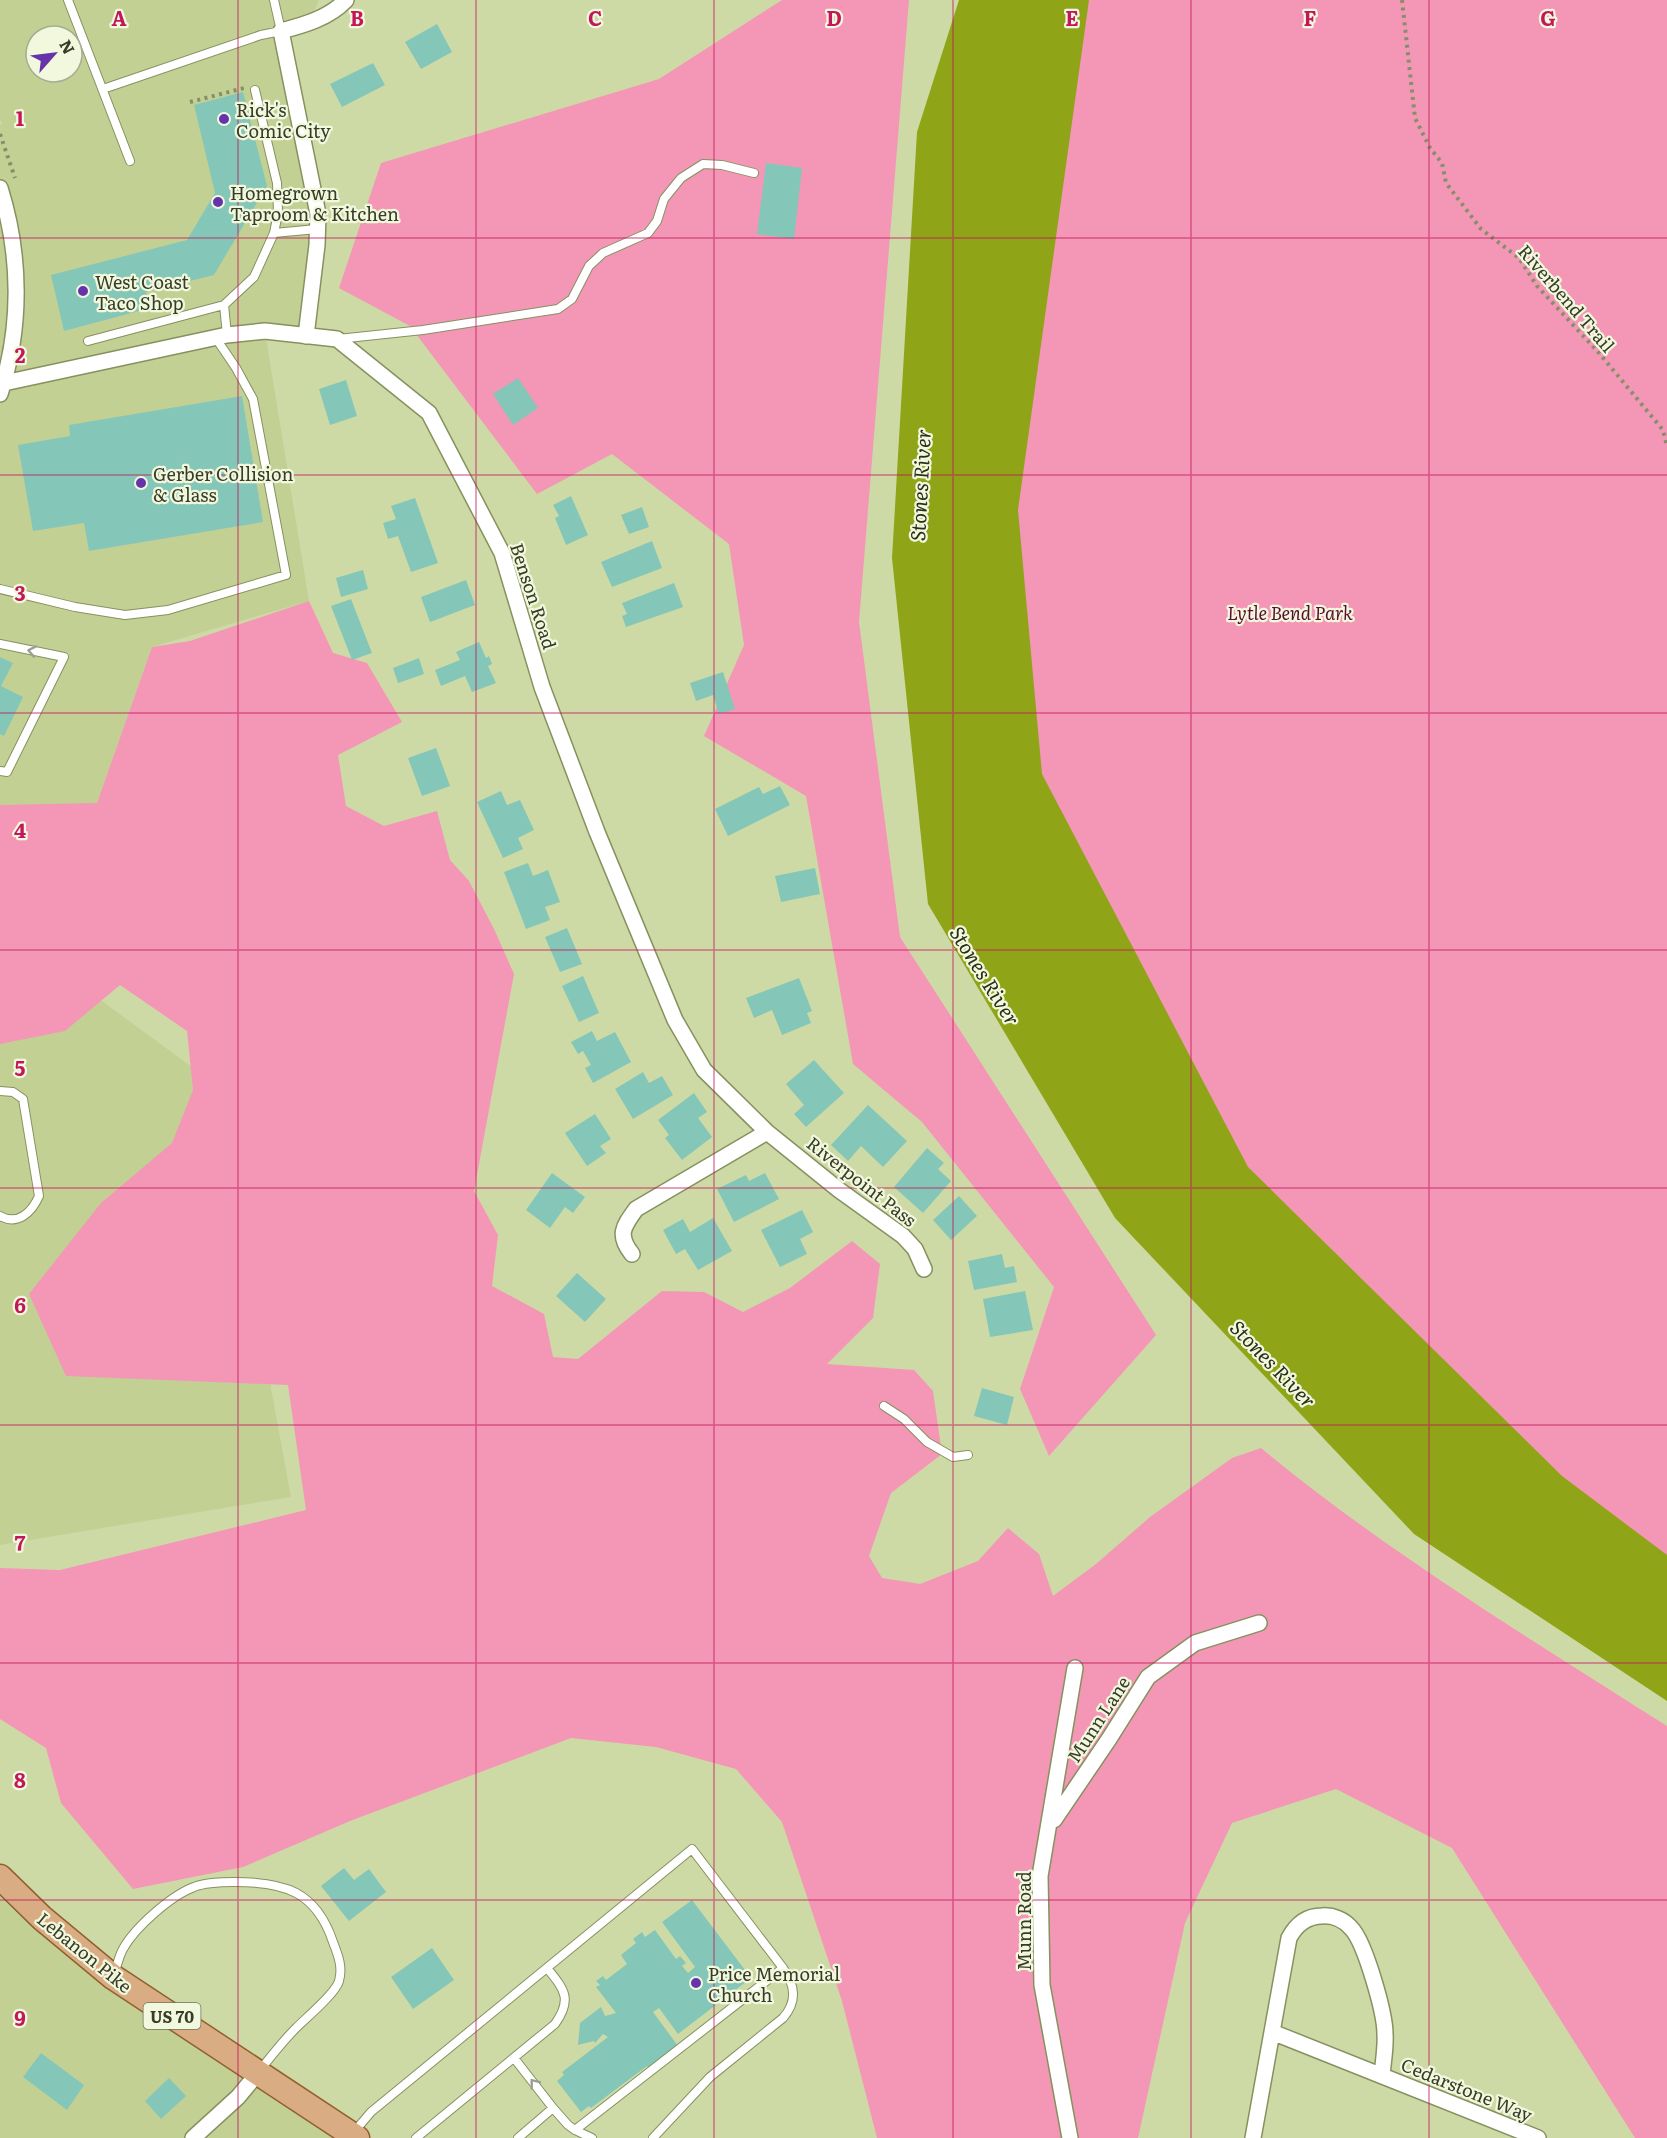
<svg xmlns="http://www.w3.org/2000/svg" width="1667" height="2138" viewBox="0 0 1667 2138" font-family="Literata,serif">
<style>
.built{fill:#c3d094;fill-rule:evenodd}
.green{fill:#f496b6}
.water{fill:#90a417}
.building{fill:#84c7b8}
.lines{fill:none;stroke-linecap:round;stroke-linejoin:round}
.service-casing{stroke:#86915f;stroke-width:10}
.minor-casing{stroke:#86915f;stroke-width:18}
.primary-casing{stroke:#90602e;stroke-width:27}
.path{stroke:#868f69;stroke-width:4;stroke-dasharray:3 4.5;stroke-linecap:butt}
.service{stroke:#fff;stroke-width:8}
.minor{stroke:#fff;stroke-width:15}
.primary{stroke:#d9ac83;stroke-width:24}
.oneway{stroke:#9b9e93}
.grid{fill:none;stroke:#c2185b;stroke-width:1.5;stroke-opacity:0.55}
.poi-dot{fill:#63a;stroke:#f1f8dd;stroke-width:2}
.labels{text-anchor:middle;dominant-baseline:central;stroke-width:4.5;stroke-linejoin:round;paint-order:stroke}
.shield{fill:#f1f8dd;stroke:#6f745e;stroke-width:1.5}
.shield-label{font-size:16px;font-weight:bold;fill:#373c27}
.poi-label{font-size:18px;fill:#373c27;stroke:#f1f8dd;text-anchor:start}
.street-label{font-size:18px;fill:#373c27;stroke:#f1f8dd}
.park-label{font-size:18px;font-style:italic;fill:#590e30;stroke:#f1f8dd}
.water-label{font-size:20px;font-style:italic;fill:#292e19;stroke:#f1f8dd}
.grid-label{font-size:20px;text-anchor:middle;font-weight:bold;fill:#c2185b;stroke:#f1f8dd;stroke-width:4.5;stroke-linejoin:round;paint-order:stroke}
</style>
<rect width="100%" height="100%" fill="#cedaa5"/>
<path class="built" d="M0,0H319L314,11L281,32L318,214L306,336L265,332L309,601L152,647L97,803L38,954L215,1084L291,1497L0,1545V125L2,124L0,119ZM36,36H72V72H36Z
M0,1877L42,1918L357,2138H0Z"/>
<path class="green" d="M782,0H909L859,622L900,937L1156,1335L1049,1456L1020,1389L1054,1287L922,1122L853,1064L806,796L704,736L744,645L729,544L612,454L537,494L410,326L339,288L381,163L659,79Z
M996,0H1667V1692L948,914Z
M309,601L333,653L367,663L402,722L338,755L346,806L384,826L437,811L450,860L469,881L494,929L514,974L474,1191L498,1235L492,1286L544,1314L553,1357L578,1359L662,1291L704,1292L743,1312L790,1288L852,1241L880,1264L873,1318L827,1364L914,1370L933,1391L942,1454L891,1493L869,1556L882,1578L920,1584L978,1561L1008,1528L1039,1554L1053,1596L1096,1564L1150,1517L1232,1458L1261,1448C1388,1553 1529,1638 1667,1726V2138H1635L1452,1848L1336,1789L1232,1823L1185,1923L1138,2138H877L842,2001L782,1822L736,1769L656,1747L571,1738L350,1821L243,1867L133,1889L61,1803L46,1748L0,1719V1568L60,1570L306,1510L288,1385L66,1376L29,1294L101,1203L172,1143L193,1090L187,1031L120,985L65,1031L0,1044V805L97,803L152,647L190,641Z"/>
<path class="water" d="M959,0H1089L1018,510L1042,774L1248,1167L1562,1476L1667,1555V1701L1414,1534L1115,1218L928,904L892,558L917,132Z"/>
<path class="building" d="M437,24L452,52L421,69L405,42Z
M373,63L385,85L342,107L330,84Z
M243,92L267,186L214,275L146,292L150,308L64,331L51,275L187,240L215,193L194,105Z
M766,163L802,168L794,239L757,234Z
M518,378L538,408L513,425L493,394Z
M346,380L357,416L330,425L319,389Z
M242,396L263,522L89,551L84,523L33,531L18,445L70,436L69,425Z
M571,496L588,535L566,545L555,518L559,516L553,505Z
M415,498L438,563L411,572L398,536L388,539L383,523L396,519L391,506Z
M642,507L649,527L629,534L621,515Z
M652,541L662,568L612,587L601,562Z
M363,570L368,589L341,597L336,578Z
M466,580L475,605L430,622L421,597Z
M674,583L683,607L626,627L622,616L627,614L622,603Z
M351,599L372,653L352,660L331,606Z
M479,642L486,658L489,656L492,664L488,666L496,683L472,692L465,676L441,686L435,670L460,660L456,652Z
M0,657L13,663L1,686L23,697L4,736L0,734Z
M419,658L424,674L398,683L393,668Z
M723,672L735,709L719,714L713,695L696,701L690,683Z
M436,748L450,786L422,796L408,758Z
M780,786L790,805L728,836L715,809L759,787L763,794Z
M501,791L507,805L520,800L534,830L518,838L523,849L503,858L477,802Z
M528,863L533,876L548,870L560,902L545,907L550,920L526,929L504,872Z
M815,868L820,894L781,902L775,876Z
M567,928L582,964L560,972L545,937Z
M583,976L599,1013L579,1022L562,986Z
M799,978L812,1011L807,1013L811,1023L782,1035L772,1010L754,1018L746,998Z
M592,1031L597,1041L615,1032L631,1062L593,1083L585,1068L591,1065L583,1051L578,1054L571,1042Z
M814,1060L844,1093L806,1127L794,1114L804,1105L786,1084Z
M643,1072L649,1083L662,1076L673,1095L633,1119L615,1089Z
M694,1093L707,1112L698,1118L712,1137L682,1160L665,1138L669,1135L658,1120Z
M868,1105L907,1141L883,1167L861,1146L848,1161L831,1145Z
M595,1114L611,1139L600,1146L606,1153L587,1166L565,1133Z
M927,1148L944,1163L938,1169L951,1181L923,1213L894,1187Z
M552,1173L585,1197L573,1213L565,1207L550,1228L526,1210Z
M765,1173L779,1199L734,1222L717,1189L746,1175L749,1181Z
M959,1196L977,1216L951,1240L933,1220Z
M802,1210L813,1232L800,1239L807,1254L780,1267L761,1230Z
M713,1218L732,1251L698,1270L685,1249L676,1254L663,1230L683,1219L690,1232Z
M1002,1254L1005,1268L1014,1266L1017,1282L974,1290L968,1261Z
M577,1273L606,1299L585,1322L556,1296Z
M1025,1291L1033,1330L990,1337L983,1299Z
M982,1388L1014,1397L1007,1425L974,1416Z
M344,1868L354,1880L369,1869L386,1892L349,1921L321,1886Z
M692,1900L751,1978L678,2034L659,2008L653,2012L678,2046L649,2068L647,2066L591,2108L589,2106L581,2112L557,2081L564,2075L562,2072L608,2037L603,2034L595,2043L594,2041L578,2045L580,2023L601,2007L605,2016L616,2013L596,1987L600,1985L596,1981L603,1976L606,1980L627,1964L621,1955L636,1943L633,1939L642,1932L645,1937L655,1930L676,1959L680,1956L686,1963L682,1966L688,1973L695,1967L662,1922Z
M432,1948L454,1980L413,2009L391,1977Z
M41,2053L84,2085L67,2110L23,2077Z
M169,2078L186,2096L161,2119L145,2101Z"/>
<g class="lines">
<defs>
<path id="service" d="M68,0L130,161
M103,89L261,35L281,31L274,0
M274,233L317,229
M227,335L224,305L254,277L274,233L278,213L277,183L255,90
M338,339L423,330L558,309L572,299L589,266L603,253L648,233L657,221L664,199L681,178L703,164L722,165L754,173
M88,341L224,305
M0,589L75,607L125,615L168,610L286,575L253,399L236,368L215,337
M0,644L64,657L7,772L0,771
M0,1091L13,1092L23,1099L39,1196C32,1212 18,1226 0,1216
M884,1406L904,1419L927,1442L953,1457L968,1455
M114,1974C117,1966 119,1956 123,1949C135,1927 172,1895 194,1887C206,1882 222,1882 235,1882C284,1882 316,1891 333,1942C338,1955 343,1967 339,1981C336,1993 306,2018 296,2028C283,2041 272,2055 261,2069
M514,2058L553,2108
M575,2130L592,2138
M354,2132L371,2112L692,1849L783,1968L575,2130L568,2125L553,2108L518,2138
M416,2138L555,2024C573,1999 564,1989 547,1968
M653,2138L710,2077L783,2018C797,2002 796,1986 783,1968"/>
<path id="minor" d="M0,188C21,255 22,327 0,394
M306,336L317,245L318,214L281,31C304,25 329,18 346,0
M4,383L227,335L265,331L337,339L429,413L502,553L542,687L597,832L675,1020L704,1070L767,1132L839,1190L903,1236L915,1249L924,1269
M632,1254C617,1235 623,1227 636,1209L767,1132
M1054,1820L1109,1739L1148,1677L1195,1643L1259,1623
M1272,2032L1289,1938C1296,1925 1307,1916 1322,1916C1333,1915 1344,1920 1351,1928C1365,1942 1385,2013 1385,2034C1386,2047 1383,2062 1382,2076
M193,2138L238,2097L258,2073
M1070,2138L1042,1985L1040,1876L1075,1668
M1253,2138L1272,2032L1538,2138"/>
<path id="primary" d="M0,1877L42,1918L113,1977L357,2138"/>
</defs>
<use href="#service" class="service-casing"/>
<use href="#minor" class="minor-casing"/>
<use href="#primary" class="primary-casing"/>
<path class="path" d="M1402,0L1415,118L1430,148L1442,163L1446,183L1481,229L1519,258L1537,286L1599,353L1663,430L1667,446
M190,102L244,88
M0,134L15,178"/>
<use href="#service" class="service"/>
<use href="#minor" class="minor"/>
<use href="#primary" class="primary"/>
</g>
<defs><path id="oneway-chevron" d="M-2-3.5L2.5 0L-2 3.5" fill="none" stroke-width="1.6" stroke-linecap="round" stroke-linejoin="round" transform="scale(1.5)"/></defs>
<g class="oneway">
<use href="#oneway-chevron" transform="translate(32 651) rotate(-169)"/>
<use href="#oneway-chevron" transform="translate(534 2083) rotate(-128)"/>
</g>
<path class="grid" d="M238,0V2138M476,0V2138M714,0V2138M953,0V2138M1191,0V2138M1429,0V2138M0,238H1667M0,475H1667M0,713H1667M0,950H1667M0,1188H1667M0,1425H1667M0,1663H1667M0,1900H1667"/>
<g class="poi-dot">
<circle cx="224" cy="119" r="6"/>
<circle cx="218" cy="202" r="6"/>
<circle cx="83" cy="291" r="6"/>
<circle cx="141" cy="483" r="6"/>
<circle cx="696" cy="1983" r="6"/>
</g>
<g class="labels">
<rect class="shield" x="143.5" y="2003" width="57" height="26" rx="4.5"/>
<g class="shield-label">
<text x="172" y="2016">US 70</text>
</g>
<g class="poi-label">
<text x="236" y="109">Rick's<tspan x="236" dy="21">Comic City</tspan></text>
<text x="230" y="192">Homegrown<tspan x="230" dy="21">Taproom &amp; Kitchen</tspan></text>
<text x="95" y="281">West Coast<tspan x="95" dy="21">Taco Shop</tspan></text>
<text x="153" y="473">Gerber Collision<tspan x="153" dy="21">&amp; Glass</tspan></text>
<text x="708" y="1973">Price Memorial<tspan x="708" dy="21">Church</tspan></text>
</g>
<g class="street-label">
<text transform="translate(1567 298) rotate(49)">Riverbend Trail</text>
<text transform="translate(534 596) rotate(72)">Benson Road</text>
<text transform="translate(862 1181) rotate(38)">Riverpoint Pass</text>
<text transform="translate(1098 1719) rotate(-57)">Munn Lane</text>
<text transform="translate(1023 1921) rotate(-90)">Munn Road</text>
<text transform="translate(85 1952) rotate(39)">Lebanon Pike</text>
<text transform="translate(1467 2089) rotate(22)">Cedarstone Way</text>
</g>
<g class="park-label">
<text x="1290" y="612">Lytle Bend Park</text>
</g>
<g class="water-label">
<text transform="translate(919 485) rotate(-87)">Stones River</text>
<text transform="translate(986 975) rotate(58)">Stones River</text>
<text transform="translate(1274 1363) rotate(46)">Stones River</text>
</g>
</g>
<g class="grid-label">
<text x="119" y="26">A</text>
<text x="357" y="26">B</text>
<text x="595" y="26">C</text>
<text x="834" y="26">D</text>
<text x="1072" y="26">E</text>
<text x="1310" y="26">F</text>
<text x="1548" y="26">G</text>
<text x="20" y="126">1</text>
<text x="20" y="363">2</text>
<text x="20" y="601">3</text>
<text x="20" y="838">4</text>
<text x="20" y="1076">5</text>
<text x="20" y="1313">6</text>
<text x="20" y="1551">7</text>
<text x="20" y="1788">8</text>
<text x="20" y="2026">9</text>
</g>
<g transform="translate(54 54) rotate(62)"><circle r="28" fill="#f1f8dd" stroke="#a7ad94" stroke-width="1.5"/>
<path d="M0-4.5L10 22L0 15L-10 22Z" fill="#6633aa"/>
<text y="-9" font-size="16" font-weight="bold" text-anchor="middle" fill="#373c27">N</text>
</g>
</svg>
